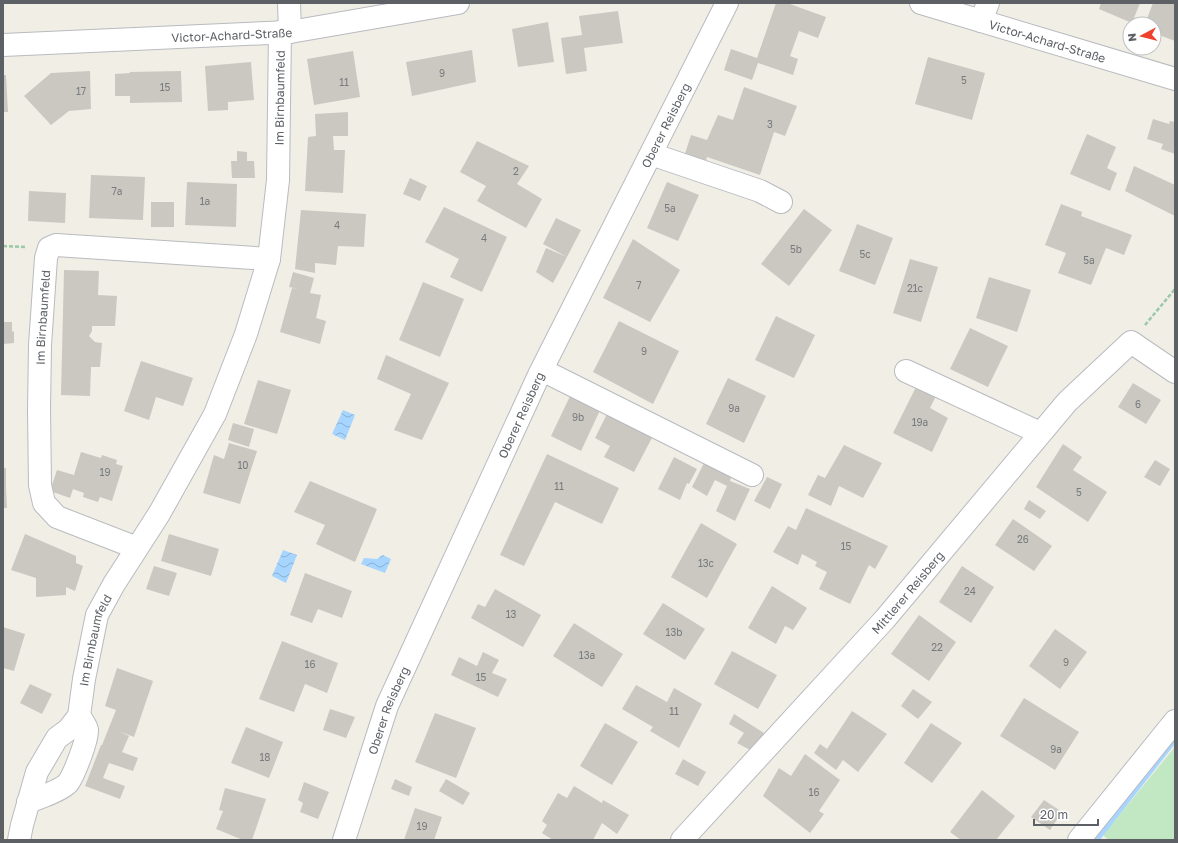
<svg xmlns="http://www.w3.org/2000/svg" width="1178" height="843" viewBox="0 0 1178 843" font-family="'Golos Text',sans-serif">
<style>
.grass{fill:#c1e8c3}
.water{fill:url(#water-waves)}
.lines{fill:none;stroke-linecap:round;stroke-linejoin:round}
.stream{stroke:#a6d5ff;stroke-width:6}
.building{fill:#cbc8c2}
.minor-casing{stroke:#b8bbbf;stroke-width:24}
.path{stroke:#9ac9a9;stroke-width:2.5;stroke-dasharray:4 2;stroke-linecap:butt}
.minor{stroke:#fff;stroke-width:22}
.labels{text-anchor:middle;dominant-baseline:central;stroke-width:3.5;stroke-linejoin:round;paint-order:stroke}
.number-label{font-size:10px;fill:#787b7d}
.street-label{font-size:12px;fill:#5d6166;stroke:#fff}
</style>
<defs>
<pattern id="water-waves" width="16" height="10" patternUnits="userSpaceOnUse"><rect width="16" height="10" fill="#a6d5ff"/><path d="M0 5q4-4 8 0t8 0" fill="none" stroke="#8ab0d2"/></pattern>
</defs>
<rect width="100%" height="100%" fill="#f0eee5"/>
<path class="grass" d="M1175,747V840H1109L1103,835Z"/>
<path class="water" d="M343,410L355,415L345,440L332,434Z
M283,550L297,555L286,583L272,576Z
M383,555L391,559L385,573L361,564L364,558L377,559L381,556Z"/>
<g class="lines">
<path class="stream" d="M1096,840L1175,739"/>
</g>
<path class="building" d="M776,3H787L826,17L818,38L799,31L790,56L798,59L793,75L758,63L752,80L724,70L731,49L757,58Z
M1101,3H1140L1132,23L1099,9Z
M1153,3H1175V41L1154,33V24H1145Z
M618,11L623,43L584,48L587,71L566,74L561,38L582,35L579,16Z
M548,22L554,62L518,67L512,29Z
M472,50L476,82L412,96L406,62Z
M353,51L360,97L314,105L307,59Z
M928,57L985,73L972,120L915,104Z
M251,62L254,100L228,102V110L208,111L205,66Z
M90,71L91,109L69,111L51,125L24,96L51,73Z
M181,71L182,102L130,103V96H115V74L130,73V72Z
M3,75H6L8,112H3Z
M744,87L797,106L785,136L774,132L760,175L707,157L704,167L683,160L691,135L707,140L718,115L733,120Z
M348,112V136H333L334,150H345L343,193L305,191L308,137L316,136L315,114Z
M1153,119L1169,124L1170,121L1175,122V154L1161,149L1163,144L1147,139Z
M1087,134L1116,147L1107,168L1117,173L1110,191L1070,174Z
M477,141L529,166L517,184L542,199L526,228L477,201L486,186L460,172Z
M237,151L247,152V161H254L255,178H232L231,161H237Z
M1134,166L1175,185V216L1125,191Z
M91,175L145,177L143,220L89,218Z
M410,178L427,186L420,201L403,194Z
M187,182L237,184L236,227L185,225Z
M667,182L699,195L678,241L647,228Z
M29,191L66,193L65,223L28,221Z
M151,202H174V227H151Z
M1061,204L1082,212L1081,216L1132,235L1124,255L1106,248L1091,285L1058,273L1066,253L1045,245Z
M444,207L507,237L482,292L450,277L459,259L425,242Z
M804,209L832,230L789,286L761,264Z
M301,210L366,214L364,247L338,246L336,265L315,263V273L295,269Z
M556,218L581,230L567,257L553,283L536,272L546,248L567,257L543,244Z
M857,224L893,238L875,285L839,271Z
M633,239L680,270L650,322L603,298Z
M910,259L938,267L921,322L893,313Z
M64,270L99,271L98,295L117,296L115,326H92V331L89,336L95,342L102,343L100,367H91L90,396L61,395Z
M293,272L314,278L310,293L321,295L316,318L326,321L320,344L280,332L292,288L299,289L289,287Z
M989,277L1031,290L1017,332L976,318Z
M423,282L464,299L440,357L399,340Z
M776,316L815,335L794,378L755,360Z
M619,321L679,351L653,404L593,372Z
M3,322H12V332L14,331V343L3,344Z
M970,328L1008,346L988,387L950,369Z
M386,355L449,383L422,440L394,430L411,394L377,379Z
M141,361L193,378L183,406L156,397L149,420L124,411Z
M728,378L766,396L744,443L706,424Z
M258,380L291,390L277,434L244,424Z
M918,383L938,392L930,408L948,418L932,452L893,433Z
M1133,383L1161,400L1146,424L1118,407Z
M572,392L602,406L581,451L551,436Z
M608,412L653,436L634,472L604,457L610,446L595,438Z
M233,423L254,429L249,447L228,440Z
M229,443L257,451L240,504L203,493L214,455L224,459Z
M1063,444L1082,457L1073,470L1107,492L1088,522L1036,487Z
M844,445L882,463L863,498L839,486L831,506L808,495L818,475L825,478Z
M81,452L101,458L102,455L117,460L116,464L123,466L112,501L100,497L98,502L83,497L84,493L73,489L70,498L50,491L57,470L74,475Z
M547,454L619,488L602,524L555,502L524,566L500,555Z
M674,457L697,469L689,484L687,483L680,500L658,489Z
M1155,460L1170,469L1160,486L1144,477Z
M704,463L731,477L730,481L750,489L735,521L716,511L727,486L715,480L707,496L692,487Z
M3,468H6V488L7,508H3Z
M767,477L782,484L770,509L754,501Z
M310,481L377,509L355,562L316,544L325,525L294,512Z
M1029,500L1046,511L1040,519L1024,509Z
M806,508L888,546L875,569L869,565L850,604L819,589L827,572L815,566L817,562L802,554L798,565L773,552L788,526L796,530Z
M1013,519L1052,546L1034,571L995,545Z
M701,523L737,544L707,598L671,577Z
M25,534L76,556V563L83,566L75,591L66,587V595L36,597V578L11,570Z
M169,534L219,549L211,576L161,561Z
M154,566L177,573L169,596L146,589Z
M962,566L994,587L971,623L939,602Z
M305,573L352,591L342,618L318,609L312,623L290,615Z
M772,586L807,608L793,630L785,626L776,644L748,628Z
M495,589L541,615L523,647L471,618L478,604L485,607Z
M663,603L705,629L685,660L643,634Z
M919,615L956,642L929,681L891,654Z
M574,623L623,654L602,687L553,656Z
M3,627L25,634L14,671L3,668Z
M1055,629L1087,652L1060,689L1029,666Z
M282,641L338,663L327,693L305,684L294,712L259,699Z
M732,651L777,675L758,709L714,684Z
M483,652L499,660L492,673L507,679L498,697L451,675L459,657L477,666Z
M117,668L153,681L134,737L118,731L129,736L122,752L138,758L133,771L109,763L103,778L125,786L120,799L85,786L101,745H102L116,710L105,706Z
M30,684L52,694L42,714L20,703Z
M636,685L667,702L674,688L702,704L679,748L650,731L653,727L622,709Z
M913,689L932,702L918,719L901,706Z
M1024,698L1079,732L1055,770L1000,736Z
M330,709L355,717L346,738L323,730Z
M852,711L887,734L858,772L843,760L836,770L814,753L820,744L827,749Z
M435,713L476,728L456,778L415,762Z
M734,714L764,733L752,751L737,743L744,733L729,724Z
M605,723L638,742L612,785L580,766Z
M931,723L962,743L932,783L904,763Z
M246,727L283,742L269,778L231,763Z
M805,754L840,780L819,811L824,814L810,833L763,796L779,768L791,776Z
M683,759L706,772L698,786L675,774Z
M395,779L412,787L409,796L391,789Z
M446,779L470,793L463,805L439,791Z
M304,782L329,792L318,819L300,812L303,803L298,800Z
M574,786L602,803L603,800L629,815L617,834L602,823L593,840H553L542,833L547,825L542,821L558,793L567,798Z
M225,788L266,799L252,840H243L216,829L223,811L219,810Z
M982,790L1015,816L996,840H961L950,832Z
M1044,800L1062,812L1050,830L1031,817Z
M415,808L442,817L434,840H404Z"/>
<g class="lines">
<defs>
<g id="minor">
<path d="M289,3L290,32"/>
<path id="s1" d="M921,3L1175,79"/>
<path d="M981,21L988,3"/>
<path id="s2" d="M3,45L290,32L458,3"/>
<path d="M651,154L760,191L781,202"/>
<path d="M542,370L752,475"/>
<path d="M906,371L1040,433"/>
<path id="s3" d="M137,548L57,517L44,503L40,485L39,409L40,345L46,258L49,248L56,245L269,259"/>
<path d="M28,802C39,798 60,791 68,783C74,775 88,739 87,730C86,725 82,720 79,716"/>
<path id="s4" d="M19,840L22,825L37,772L57,738L68,730L79,716L84,679L97,615L114,584L159,514L215,414L246,334L269,259L278,180L280,32"/>
<path id="s5" d="M344,840L387,706L539,375L727,3"/>
<path id="s6" d="M682,840L885,619L1067,402L1131,342L1175,372"/>
<path d="M1079,840L1175,721"/>
</g>
</defs>
<use href="#minor" class="minor-casing"/>
<path class="path" d="M3,246L26,247
M1145,325L1175,289"/>
<use href="#minor" class="minor"/>
</g>
<g class="labels">
<g class="number-label">
<text x="442" y="73">9</text>
<text x="964" y="80">5</text>
<text x="344" y="82">11</text>
<text x="165" y="87">15</text>
<text x="81" y="91">17</text>
<text x="770" y="124">3</text>
<text x="516" y="171">2</text>
<text x="117" y="191">7a</text>
<text x="205" y="201">1a</text>
<text x="670" y="208">5a</text>
<text x="337" y="225">4</text>
<text x="484" y="238">4</text>
<text x="796" y="249">5b</text>
<text x="865" y="254">5c</text>
<text x="1089" y="260">5a</text>
<text x="639" y="285">7</text>
<text x="915" y="288">21c</text>
<text x="644" y="351">9</text>
<text x="1138" y="404">6</text>
<text x="734" y="408">9a</text>
<text x="578" y="417">9b</text>
<text x="920" y="422">19a</text>
<text x="243" y="465">10</text>
<text x="105" y="472">19</text>
<text x="559" y="486">11</text>
<text x="1079" y="492">5</text>
<text x="1023" y="539">26</text>
<text x="846" y="546">15</text>
<text x="706" y="563">13c</text>
<text x="970" y="591">24</text>
<text x="511" y="614">13</text>
<text x="674" y="632">13b</text>
<text x="937" y="647">22</text>
<text x="587" y="655">13a</text>
<text x="1066" y="662">9</text>
<text x="310" y="664">16</text>
<text x="481" y="677">15</text>
<text x="674" y="711">11</text>
<text x="1056" y="749">9a</text>
<text x="265" y="757">18</text>
<text x="814" y="792">16</text>
<text x="422" y="826">19</text>
</g>
<g class="street-label">
<text stroke="none"><textPath href="#s2" startOffset="229">Victor-Achard-Straße</textPath></text>
<text stroke="none"><textPath href="#s1" startOffset="132">Victor-Achard-Straße</textPath></text>
<text stroke="none"><textPath href="#s4" startOffset="803">Im Birnbaumfeld</textPath></text>
<text stroke="none"><textPath href="#s5" startOffset="785">Oberer Reisberg</textPath></text>
<text stroke="none"><textPath href="#s3" startOffset="291">Im Birnbaumfeld</textPath></text>
<text stroke="none"><textPath href="#s5" startOffset="461">Oberer Reisberg</textPath></text>
<text stroke="none"><textPath href="#s6" startOffset="335">Mittlerer Reisberg</textPath></text>
<text stroke="none"><textPath href="#s4" startOffset="219">Im Birnbaumfeld</textPath></text>
<text stroke="none"><textPath href="#s5" startOffset="137">Oberer Reisberg</textPath></text>
</g>
</g>
<rect width="1178" height="843" fill="none" stroke="#5d6166" stroke-width="8"/>
<g transform="translate(1142 36) rotate(263)"><circle r="19" fill="#ffffff" stroke="#bec0c2"/>
<path d="M0-3L7 15L0 10L-7 15Z" fill="#ef422c"/>
<text y="-6" font-size="11" font-weight="bold" text-anchor="middle" fill="#5d6166">N</text>
</g>
<path d="M1034 819v6h64v-6" fill="none" stroke="#5d6166" stroke-width="2"/>
<text x="1040" y="819" font-size="12" fill="#5d6166" stroke="#ffffff" stroke-width="3" paint-order="stroke">20 m</text>
</svg>
